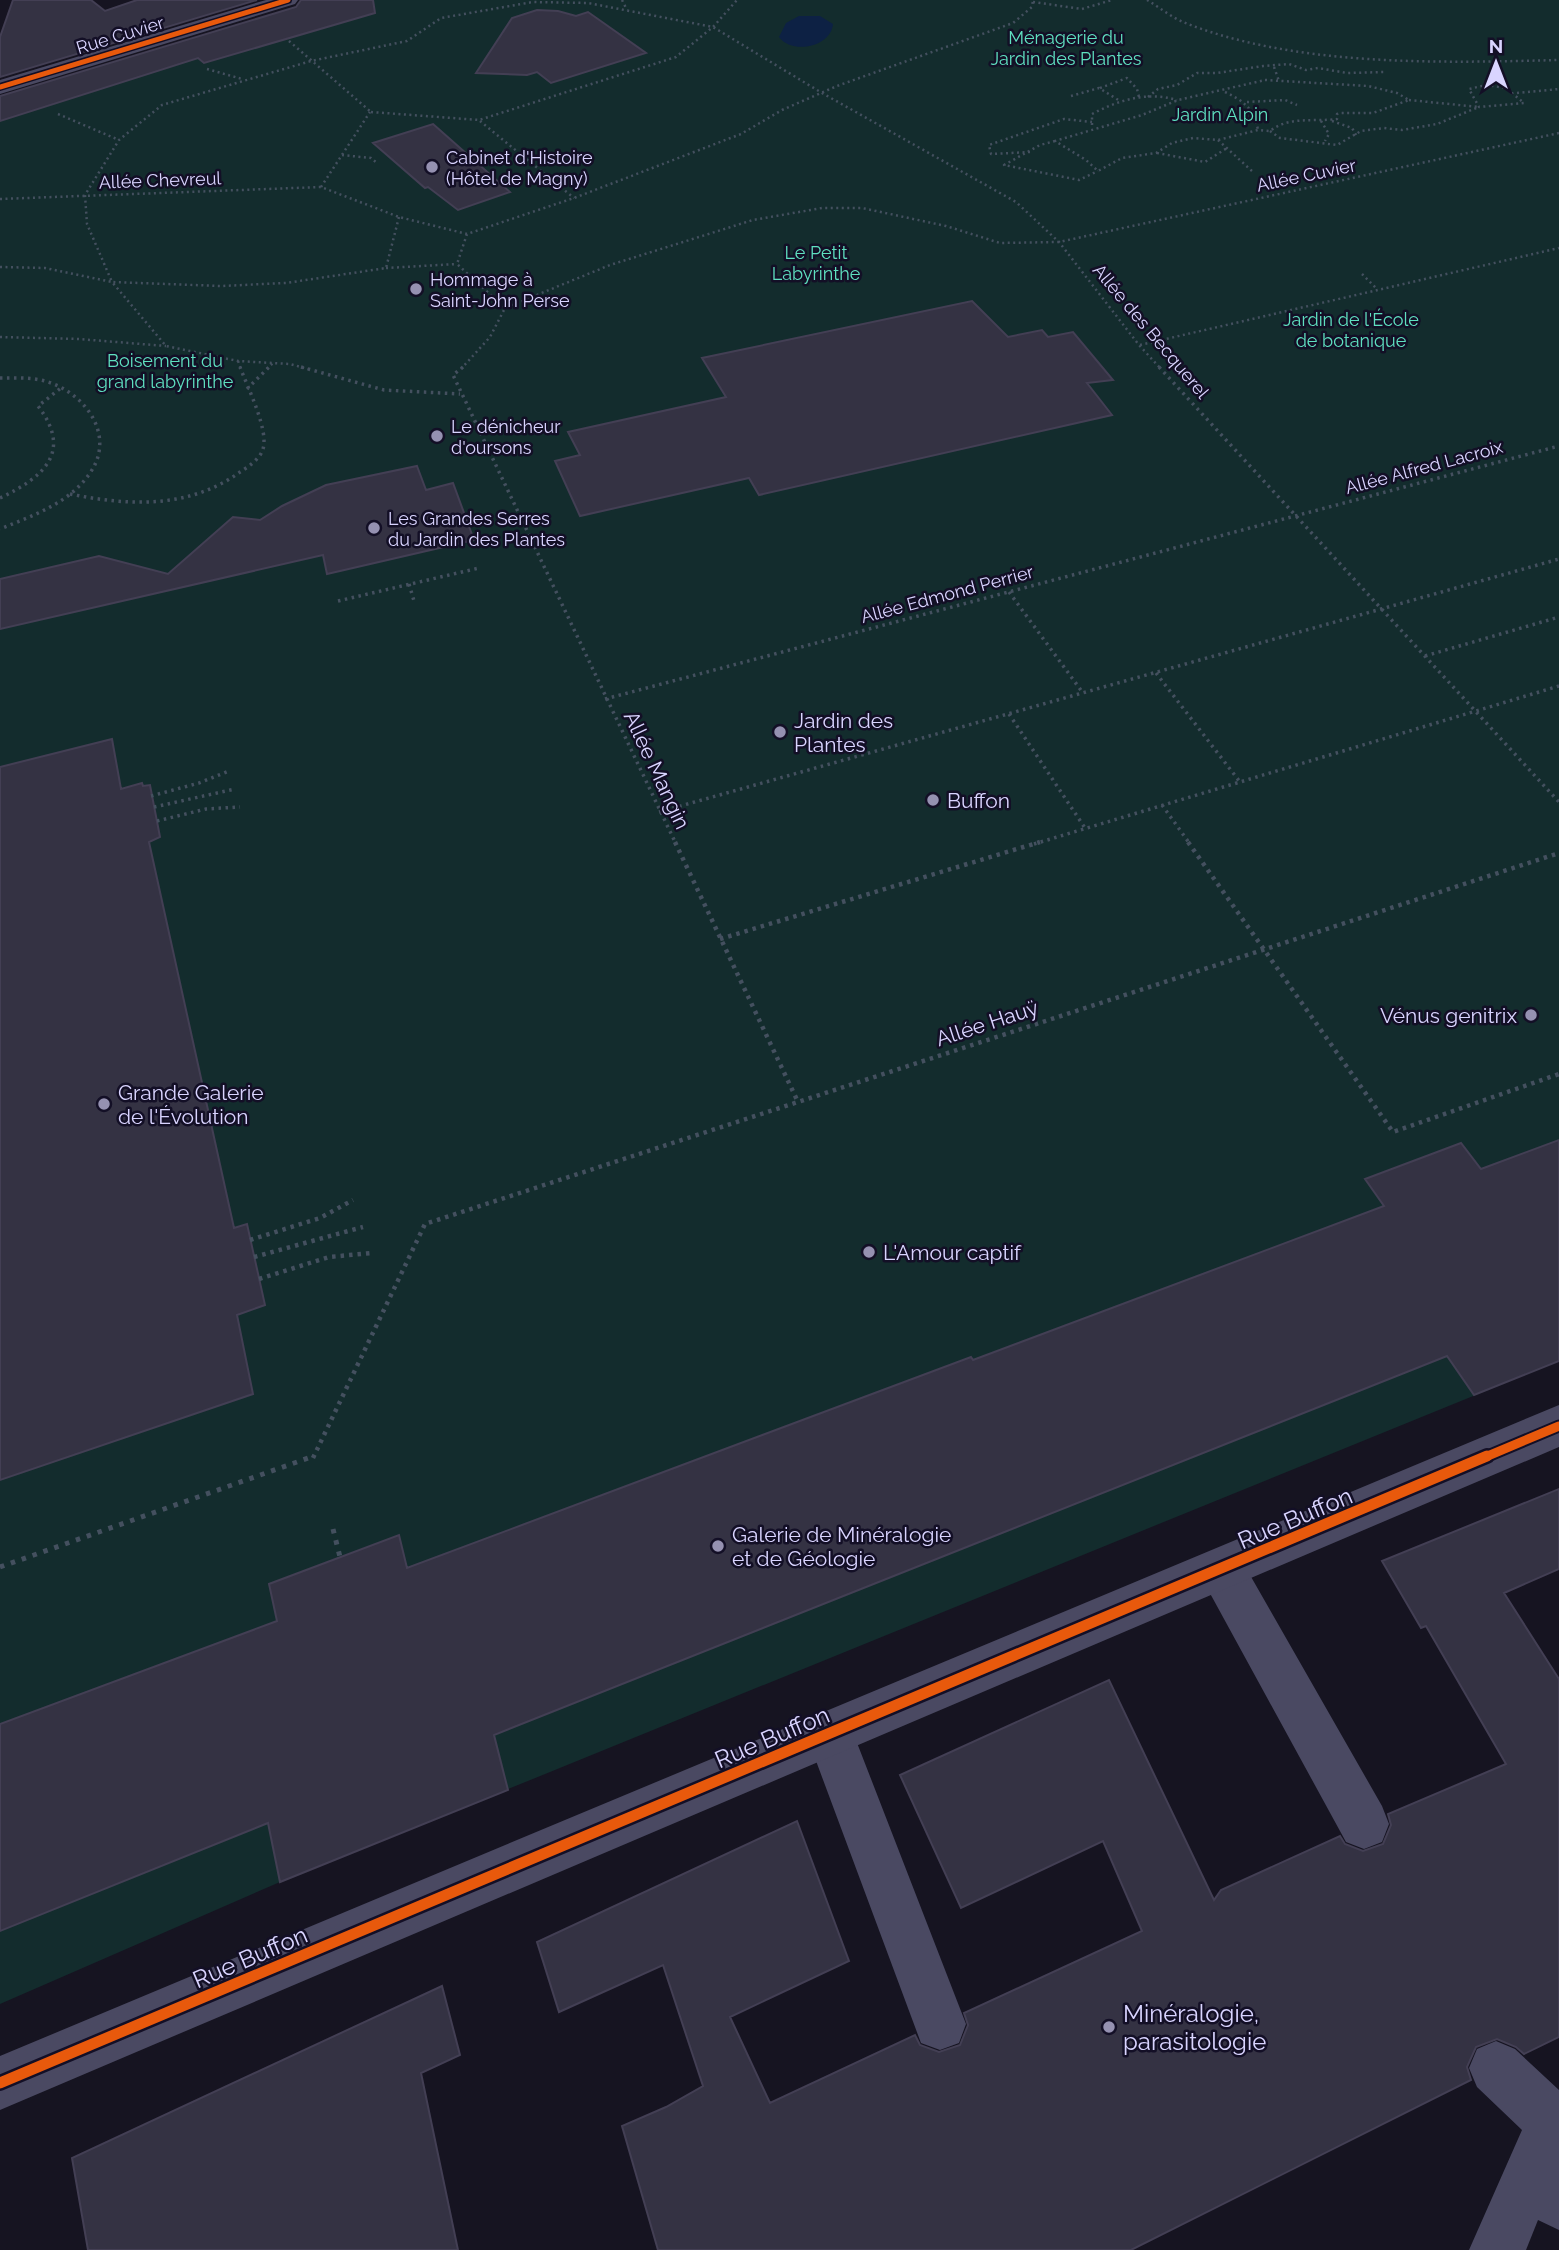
<svg xmlns="http://www.w3.org/2000/svg" width="1559" height="2250" viewBox="0 0 1559 2250" font-family="Raleway,sans-serif">
<style>
.green{fill:#132c2d}
.water{fill:#0d2144}
.building{fill:#343243;stroke:#433f54;stroke-width:2}
.lines{fill:none;stroke-linecap:round;stroke-linejoin:round}
.path-far3{stroke:#44505f;stroke-width:2.5;stroke-dasharray:2 3.5;stroke-linecap:butt}
.path-far2{stroke:#44505f;stroke-width:3.5;stroke-dasharray:2.5 4.5;stroke-linecap:butt}
.path-far1{stroke:#44505f;stroke-width:4.5;stroke-dasharray:3.5 5;stroke-linecap:butt}
.path{stroke:#44505f;stroke-width:5;stroke-dasharray:4.5 7;stroke-linecap:butt}
.service{fill:#4a4962;fill-rule:evenodd}
.minor{fill:#4a4962;fill-rule:evenodd}
.cycleway-far2-casing{stroke:#130f26;stroke-width:8}
.cycleway-far1-casing{stroke:#130f26;stroke-width:13}
.cycleway-casing{stroke:#130f26;stroke-width:16}
.cycleway-far2{stroke:#e8590c;stroke-width:5}
.cycleway-far1{stroke:#e8590c;stroke-width:9}
.cycleway{stroke:#e8590c;stroke-width:11}
.poi-dot{fill:#9591b1;stroke:#130f26;stroke-width:2.5}
.labels{text-anchor:middle;dominant-baseline:central;stroke-width:5;stroke-linejoin:round;paint-order:stroke}
.far-street-label{font-size:18px;fill:#d9d4ff;stroke:#130f26}
.far-park-label{font-size:18px;fill:#5fe0c0;stroke:#130f26}
.far-poi-label{font-size:18px;fill:#d9d4ff;stroke:#130f26;text-anchor:start}
.poi-label{font-size:21px;fill:#d9d4ff;stroke:#130f26;text-anchor:start}
.street-label{font-size:21px;fill:#d9d4ff;stroke:#130f26}
.near-street-label{font-size:24px;fill:#d9d4ff;stroke:#130f26}
.near-poi-label{font-size:24px;fill:#d9d4ff;stroke:#130f26;text-anchor:start}
</style>
<rect width="100%" height="100%" fill="#161421"/>
<path class="green" d="M335,0H1559V1361L280,1882L0,2004V104Z"/>
<path class="water" d="M799,16H820L833,24C831,47 792,55 779,37L786,23Z"/>
<path class="building" d="M13,0H91L105,11L137,0H257L0,77V37Z
M301,0H373L375,13L204,63L198,58L0,121V96L296,7Z
M537,10L558,11L576,16L588,12L646,53L551,83L537,72L527,75L476,73L512,18Z
M433,124L510,192L458,210L428,187L425,188L373,143Z
M972,301L1008,337L1042,330L1048,337L1073,332L1113,380L1087,383L1112,415L759,495L749,478L580,516L555,461L580,455L568,432L726,397L702,358Z
M417,466L426,490L453,483L474,540L327,574L323,555L0,629V579L99,556L168,574L233,517L260,520L282,506L326,485Z
M112,739L121,789L142,783L143,786L150,785L160,837L149,842L234,1228L247,1224L265,1305L237,1315L253,1394L0,1480V767Z
M1559,1140V1361L1474,1395L1447,1356L494,1735L508,1790L280,1882L268,1823L0,1931V1724L277,1621L269,1584L399,1535L407,1568L971,1357L973,1360L1384,1206L1365,1179L1461,1143L1481,1169Z
M1559,1489V1569L1504,1593L1559,1679V2037L1524,2054L1516,2047L1497,2039L1476,2047L1467,2067L1471,2080L1131,2250H658L622,2126L666,2107L703,2086L663,1965L559,2012L537,1942L797,1821L849,1961L730,2017L770,2103L915,2035L920,2045L939,2052L960,2045L968,2025L964,2013L1142,1931L1103,1841L961,1908L900,1775L1109,1680L1214,1900L1221,1890L1340,1836L1345,1844L1363,1851L1383,1844L1391,1825L1388,1814L1506,1764L1426,1626L1421,1628L1382,1561Z
M442,1986L460,2055L421,2073L458,2250H88L72,2158Z"/>
<g class="lines">
<path class="path-far3" d="M622,0L627,10
M1147,0C1159,7 1171,17 1183,22C1294,67 1441,63 1559,60
M1033,2L1082,9L1112,0
M289,41L371,112
M1274,67L1279,81
M207,69L242,79
M1265,80L1368,86L1397,93L1409,100L1373,113H1340L1337,114V119C1313,122 1289,116 1270,131L1258,130L1218,140L1193,138L1172,143L1156,153L1122,158L1098,171L1086,160L1055,141L1142,115L1178,100Z
M1486,85L1506,88L1524,103L1479,107L1469,89Z
M1100,88L1127,78L1137,89L1139,97
M1225,92C1244,101 1254,109 1258,130
M1517,93L1559,89
M1071,96L1099,88L1120,101
M1148,97L1158,89L1177,85L1197,73H1217L1263,66L1289,64L1306,70L1318,68L1347,73L1385,72
M1409,100L1479,107
M1247,102L1285,100L1297,105
M371,112L479,120L676,57L713,27L737,0
M58,114L119,140
M480,121L574,198
M1321,121L1329,134L1325,141
M1332,121L1352,128L1356,135
M1092,125V114C1119,100 1147,91 1177,100
M1270,131L1280,138L1337,145L1361,131L1384,128L1402,130L1437,124L1479,107
M1218,140L1253,172
M1055,141L1040,145L1004,165L1079,180L1098,171
M1030,152L991,154L989,145L1064,119L1092,122
M1157,153L1205,162L1227,148
M342,155L371,158L377,163
M321,187L370,112
M0,199L321,187L399,217L467,234L574,198L741,134L782,110L837,86L1013,23L1032,7L1033,0
M399,217L386,268L286,283L221,286L112,282L87,224L85,195L119,140L162,105L311,61L407,41L441,18L533,2L588,3L713,27L822,93L1016,202L1059,242L1139,345L1161,369
M467,234L457,264L505,308
M0,267L45,268L112,282L166,346L238,361L290,364L308,369
M386,268L457,264
M1362,274L1377,289
M0,337L79,339L166,346
M1140,345L1559,248
M238,361L241,369
M267,369L273,363
M461,369L490,337L505,308L610,265L753,220L822,208H862L946,226L1000,243L1059,242L1559,133"/>
<path class="path-far2" d="M301,367L384,390L460,394
M463,367L453,375L676,844
M1159,367L1559,802
M0,378C16,378 33,377 48,382C86,394 116,436 90,473C70,503 32,516 0,529
M247,389L269,367
M70,494C129,506 189,509 240,472C248,467 260,459 263,449C269,430 247,386 240,367
M0,498C44,477 73,452 38,406L61,388
M409,584L414,601
M1009,592L1083,693
M338,601L479,568
M1425,656L1559,617
M1156,673L1240,782
M605,699L1559,446
M1009,714L1085,828
M151,796L199,783L229,771
M1162,805L1190,844
M154,807L235,789
M659,812L1559,559
M157,821L206,809L240,807
M1034,844L1559,686"/>
<path class="path-far1" d="M675,842L798,1102
M1188,842L1393,1132L1559,1074
M720,939L1040,842
M250,1240L320,1218L353,1200
M254,1257L363,1227
M259,1279L329,1257L371,1253
M313,1458L425,1224L1559,853"/>
<path class="path" d="M333,1529L340,1557
M0,1567L314,1456"/>
<path class="service" d="M1222,1547L1238,1554L1382,1806L1389,1824L1382,1842L1364,1849L1346,1842L1206,1586L1199,1570L1206,1554Z
M830,1710L847,1717L966,2024L959,2043L940,2050L921,2043L806,1734L813,1717Z
M1496,2041L1515,2049L1559,2090V2230L1538,2220L1526,2250H1469L1522,2130L1477,2087L1469,2068L1477,2049Z"/>
<path class="minor" d="M266,0H298L295,4L0,94V80Z
M1559,1405V1447L0,2110V2056Z"/>
<defs>
<path id="cycleway-far2" d="M0,87L288,0"/>
<path id="cycleway-far1" d="M1483,1458L1559,1426"/>
<path id="cycleway" d="M0,2083L1487,1456"/>
</defs>
<use href="#cycleway-far2" class="cycleway-far2-casing"/>
<use href="#cycleway-far1" class="cycleway-far1-casing"/>
<use href="#cycleway" class="cycleway-casing"/>
<use href="#cycleway-far2" class="cycleway-far2"/>
<use href="#cycleway-far1" class="cycleway-far1"/>
<use href="#cycleway" class="cycleway"/>
</g>
<g class="poi-dot">
<circle cx="432" cy="167" r="7"/>
<circle cx="416" cy="289" r="7"/>
<circle cx="437" cy="436" r="7"/>
<circle cx="374" cy="528" r="7"/>
<circle cx="780" cy="732" r="7"/>
<circle cx="933" cy="800" r="7"/>
<circle cx="1531" cy="1015" r="7"/>
<circle cx="104" cy="1104" r="7"/>
<circle cx="869" cy="1252" r="7"/>
<circle cx="718" cy="1546" r="7"/>
<circle cx="1109" cy="2027" r="7"/>
</g>
<g class="labels">
<g class="far-street-label">
<text transform="translate(120 35) rotate(-17)">Rue Cuvier</text>
<text transform="translate(1306 175) rotate(-12)">Allée Cuvier</text>
<text transform="translate(160 180) rotate(-2)">Allée Chevreul</text>
<text transform="translate(1151 331) rotate(50)">Allée des Becquerel</text>
<text transform="translate(1424 467) rotate(-15)">Allée Alfred Lacroix</text>
<text transform="translate(947 594) rotate(-15)">Allée Edmond Perrier</text>
</g>
<g class="far-park-label">
<text x="1066" y="37">Ménagerie du<tspan x="1066" dy="21">Jardin des Plantes</tspan></text>
<text x="1220" y="114">Jardin Alpin</text>
<text x="816" y="252">Le Petit<tspan x="816" dy="21">Labyrinthe</tspan></text>
<text x="1351" y="319">Jardin de l'École<tspan x="1351" dy="21">de botanique</tspan></text>
<text x="165" y="360">Boisement du<tspan x="165" dy="21">grand labyrinthe</tspan></text>
</g>
<g class="far-poi-label">
<text x="446" y="157">Cabinet d'Histoire<tspan x="446" dy="21">(Hôtel de Magny)</tspan></text>
<text x="430" y="279">Hommage à<tspan x="430" dy="21">Saint-John Perse</tspan></text>
<text x="451" y="426">Le dénicheur<tspan x="451" dy="21">d'oursons</tspan></text>
<text x="388" y="518">Les Grandes Serres<tspan x="388" dy="21">du Jardin des Plantes</tspan></text>
</g>
<g class="poi-label">
<text x="794" y="720">Jardin des<tspan x="794" dy="24">Plantes</tspan></text>
<text x="947" y="800">Buffon</text>
<text x="1517" y="1015" text-anchor="end">Vénus genitrix</text>
<text x="118" y="1092">Grande Galerie<tspan x="118" dy="24">de l'Évolution</tspan></text>
<text x="883" y="1252">L'Amour captif</text>
<text x="732" y="1534">Galerie de Minéralogie<tspan x="732" dy="24">et de Géologie</tspan></text>
</g>
<g class="street-label">
<text transform="translate(657 770) rotate(65)">Allée Mangin</text>
<text transform="translate(987 1023) rotate(-18)">Allée Hauÿ</text>
</g>
<g class="near-street-label">
<text transform="translate(1295 1518) rotate(-23)">Rue Buffon</text>
<text transform="translate(772 1737) rotate(-23)">Rue Buffon</text>
<text transform="translate(250 1957) rotate(-23)">Rue Buffon</text>
</g>
<g class="near-poi-label">
<text x="1123" y="2013">Minéralogie,<tspan x="1123" dy="28">parasitologie</tspan></text>
</g>
</g>
<g transform="translate(1496 63)" stroke="#130f26" stroke-width="5" paint-order="stroke">
<path d="M0-5L12 26L0 18L-12 26Z" fill="#d9d4ff"/>
<text y="-10" font-size="19" font-weight="bold" text-anchor="middle" fill="#d9d4ff">N</text>
</g>
</svg>
